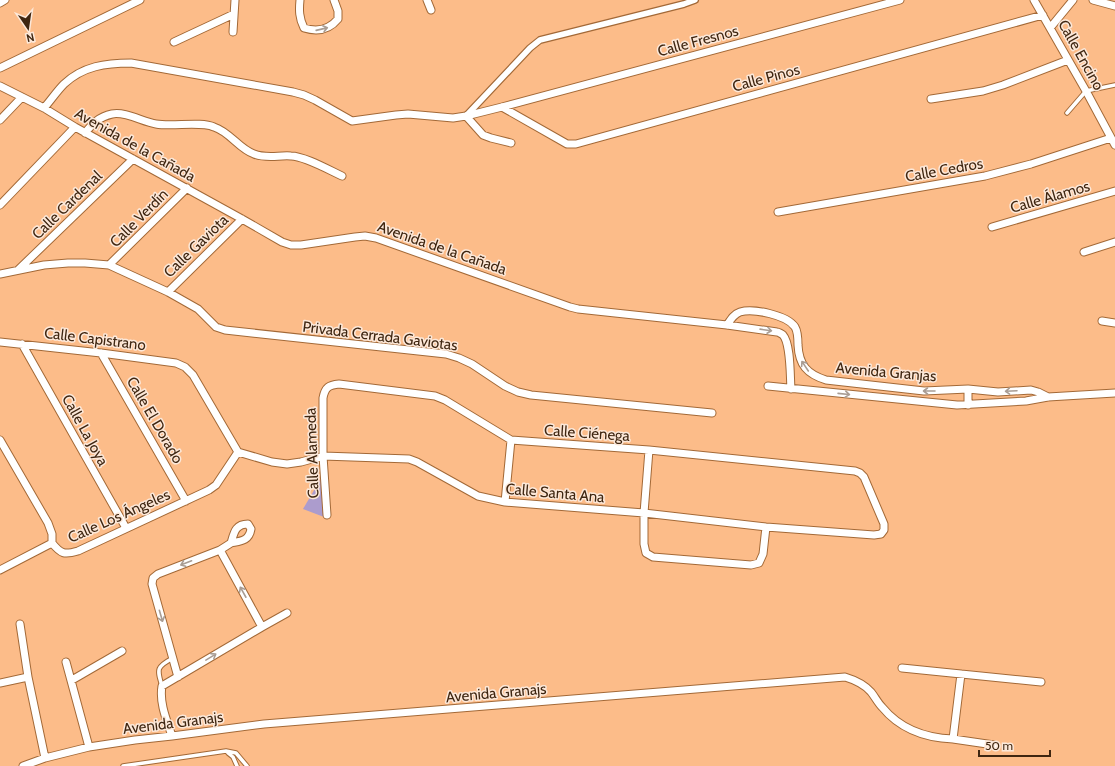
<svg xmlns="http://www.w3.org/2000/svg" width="1115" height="766" viewBox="0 0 1115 766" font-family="Cabin,sans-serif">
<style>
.green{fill:#ac9ccd}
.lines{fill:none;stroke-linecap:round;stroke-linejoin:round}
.service-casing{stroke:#a36937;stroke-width:5.5}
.pedestrian-casing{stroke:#a36937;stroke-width:8}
.minor-casing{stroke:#a36937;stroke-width:9}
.service{stroke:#fff;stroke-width:3.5}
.pedestrian{stroke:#fff;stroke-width:5.5}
.minor{stroke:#fff;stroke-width:7}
.oneway{stroke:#a99d94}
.labels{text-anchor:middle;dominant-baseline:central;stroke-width:3;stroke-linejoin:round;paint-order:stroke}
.street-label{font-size:15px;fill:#3f2611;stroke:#fce8d9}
</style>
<rect width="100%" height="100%" fill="#fcbc89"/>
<path class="green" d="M323,475L324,517L303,509Z"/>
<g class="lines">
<defs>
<path id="service" d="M1067,113L1086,91L1115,85
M162,686C157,669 156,667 173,658
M228,753L233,757L237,766
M123,766L226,751L236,753L247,766"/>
<path id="pedestrian" d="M466,116L530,48L540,40L684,4L695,0"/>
<path id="minor" d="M300,0C299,10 299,18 304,28C317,32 329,30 338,19V11L334,0
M427,0L431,10
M1034,0L1086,91L1115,145
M1093,0L1115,6
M0,3L5,0
M1050,28L1073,0
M233,32L235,0
M174,42L234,14
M0,68L140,0
M0,86L44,108L75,127L242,219L282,242L291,245H301L355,237L365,236L376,238L570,307L578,309L727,325L777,332C778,332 782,334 783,335C791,344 790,377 791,389
M931,99L983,91L1003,85L1068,60
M502,107L560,140L567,144H576L1043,15
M44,108C51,100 57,91 64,84C83,66 106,63 131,63L293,92L304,95L315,100L352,121L396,115L408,114L453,118L466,116L502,107L900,0
M466,116L483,135L491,138L511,143
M0,120L22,97
M85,133C93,123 99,117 112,114C125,111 143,122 156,124C173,127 200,121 214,127C230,132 239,149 254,154C266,159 279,155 291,156C304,156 329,170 342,176
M0,205L75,127
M778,212L985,176L1031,164L1111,138
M992,227L1115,191
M1084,252L1115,242
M109,265L187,188
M18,270L133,159
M0,274L44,265L68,263H85L109,265L168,292L198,309L216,327L225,330L446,354L459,358L472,364L505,386L518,392L531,395L712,413
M168,292L242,219
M1102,321L1115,323
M727,325C731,319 734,314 740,312C753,308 787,315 795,327C798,332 798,339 798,345C799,365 807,374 826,380L924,391L968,389L998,392L1031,390L1038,392L1048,397
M0,342L101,353L176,363L185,367L193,375L238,452
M22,344L126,528
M101,353L186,501
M768,386L957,405L1026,401L1048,397L1115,393
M968,389V405
M0,440L48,523L52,534V543
M649,450L644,513V544L646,553L653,557L751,565L759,563L763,554L766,527
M238,452L272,462L287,464L301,462L323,456L409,459L417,462L478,496L505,502L644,513L766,527L874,535L881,534L884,530V524L864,477L860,473L855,471L649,450L511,440L445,400L435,396L339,384C329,385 325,387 323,398V456L327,515
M505,502L511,440
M220,550L262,627
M0,570L52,543C61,554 64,555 78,551L209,490L216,485L238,452
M20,624L28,677L45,758
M66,662L89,747
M902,668L1041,682
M961,674L953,739L994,745
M178,677L152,584L153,578L158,574L220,550L231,543C234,533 235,524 248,524L251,529C249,541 241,541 231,543
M72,680L122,651
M0,683L28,677
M172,736C167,721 159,703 162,686L262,627L287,613
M23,766L45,758L89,747L135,740L172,736L264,724L845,677C855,680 864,684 871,692C875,697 878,703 882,707C900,729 926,738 953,739"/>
</defs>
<use href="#service" class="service-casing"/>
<use href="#pedestrian" class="pedestrian-casing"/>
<use href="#minor" class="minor-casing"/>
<use href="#service" class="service"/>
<use href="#pedestrian" class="pedestrian"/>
<use href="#minor" class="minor"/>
</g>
<defs><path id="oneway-shaft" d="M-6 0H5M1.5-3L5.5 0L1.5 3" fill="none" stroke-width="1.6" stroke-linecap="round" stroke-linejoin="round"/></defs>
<g class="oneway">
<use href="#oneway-shaft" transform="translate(322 29) rotate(-13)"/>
<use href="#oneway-shaft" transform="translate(766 330) rotate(8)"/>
<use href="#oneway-shaft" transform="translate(805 366) rotate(-124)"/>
<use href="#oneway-shaft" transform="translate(929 391) rotate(-180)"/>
<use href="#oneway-shaft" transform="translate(1011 391) rotate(177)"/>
<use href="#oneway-shaft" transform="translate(844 394) rotate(6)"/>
<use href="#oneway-shaft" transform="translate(186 563) rotate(159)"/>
<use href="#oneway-shaft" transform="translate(243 592) rotate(-119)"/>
<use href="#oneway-shaft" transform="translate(161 616) rotate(74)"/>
<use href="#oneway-shaft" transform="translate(211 657) rotate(-31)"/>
</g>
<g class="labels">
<g class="street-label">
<text transform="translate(698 41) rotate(-15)">Calle Fresnos</text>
<text transform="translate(1081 55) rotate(61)">Calle Encino</text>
<text transform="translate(766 78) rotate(-15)">Calle Pinos</text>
<text transform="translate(135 145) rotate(29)">Avenida de la Cañada</text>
<text transform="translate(944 170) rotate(-10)">Calle Cedros</text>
<text transform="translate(1050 197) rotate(-16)">Calle Álamos</text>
<text transform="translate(67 205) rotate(-44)">Calle Cardenal</text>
<text transform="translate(139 218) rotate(-45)">Calle Verdín</text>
<text transform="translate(196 246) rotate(-44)">Calle Gaviota</text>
<text transform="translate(442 248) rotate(19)">Avenida de la Cañada</text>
<text transform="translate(380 336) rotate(7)">Privada Cerrada Gaviotas</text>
<text transform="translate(95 339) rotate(7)">Calle Capistrano</text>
<text transform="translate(886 372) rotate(5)">Avenida Granjas</text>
<text transform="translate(155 420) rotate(60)">Calle El Dorado</text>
<text transform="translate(85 430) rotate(61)">Calle La Joya</text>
<text transform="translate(587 433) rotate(4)">Calle Ciénega</text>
<text transform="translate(312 453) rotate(-92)">Calle Alameda</text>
<text transform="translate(555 493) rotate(5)">Calle Santa Ana</text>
<text transform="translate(119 516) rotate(-24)">Calle Los Ángeles</text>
<text transform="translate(496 693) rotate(-5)">Avenida Granajs</text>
<text transform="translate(173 723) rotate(-7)">Avenida Granajs</text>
</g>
</g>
<g transform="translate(28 28) rotate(167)" stroke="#fce8d9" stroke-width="3" paint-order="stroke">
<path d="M0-3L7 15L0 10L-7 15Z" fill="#3f2611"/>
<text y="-6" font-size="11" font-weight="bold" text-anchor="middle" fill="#3f2611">N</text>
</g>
<path d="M979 750v6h71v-6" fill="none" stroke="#3f2611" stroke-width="2"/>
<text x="985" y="750" font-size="12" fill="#3f2611" stroke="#fce8d9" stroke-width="3" paint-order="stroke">50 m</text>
</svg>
